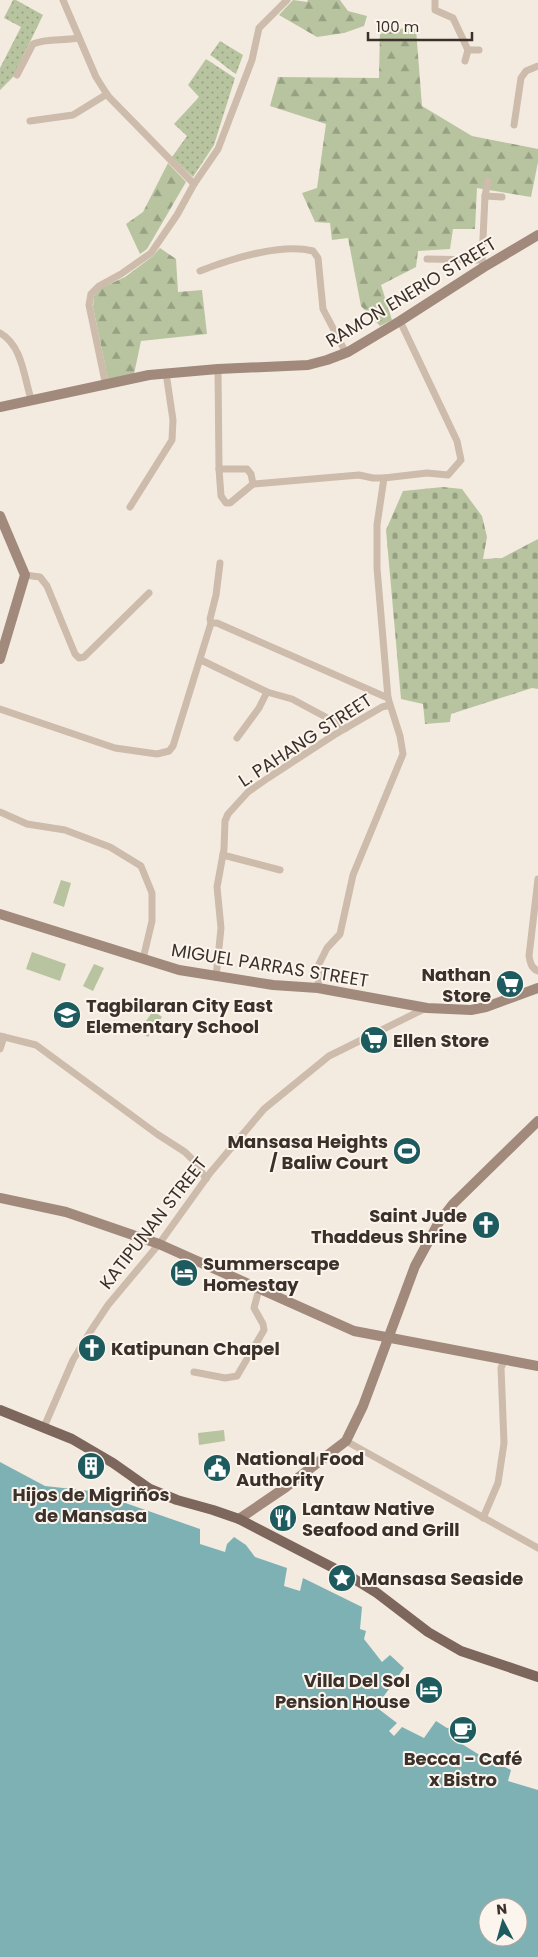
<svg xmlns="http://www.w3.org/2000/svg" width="538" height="1957" viewBox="0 0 538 1957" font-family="Poppins,sans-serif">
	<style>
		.green { fill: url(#green-dots) }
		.forest { fill: url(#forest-firs) }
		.cemetery { fill: url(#cemetery-stones) }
		.pitch { fill: #b8c49f }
		.water { fill: #7eb1b3; fill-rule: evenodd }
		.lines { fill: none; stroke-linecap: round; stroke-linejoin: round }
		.street { stroke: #cdbbab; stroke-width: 7 }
		.secondary { stroke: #a1897c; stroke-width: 10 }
		.primary { stroke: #7d665b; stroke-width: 10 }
		.labels { text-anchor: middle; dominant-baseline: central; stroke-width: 4; stroke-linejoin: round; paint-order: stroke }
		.street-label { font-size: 18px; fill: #3b302a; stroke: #fbf5ed }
		.poi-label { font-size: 18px; font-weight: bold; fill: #3b302a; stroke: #fbf5ed; text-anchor: start }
	</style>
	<defs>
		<pattern id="green-dots" width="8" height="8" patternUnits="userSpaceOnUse" patternTransform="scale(1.25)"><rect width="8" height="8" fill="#b8c49f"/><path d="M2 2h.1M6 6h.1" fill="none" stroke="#97a082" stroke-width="1.8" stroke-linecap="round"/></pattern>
		<pattern id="forest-firs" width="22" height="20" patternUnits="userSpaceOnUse" patternTransform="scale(1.25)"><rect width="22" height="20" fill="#b8c49f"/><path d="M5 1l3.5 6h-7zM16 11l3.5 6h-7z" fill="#97a082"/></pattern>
		<pattern id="cemetery-stones" width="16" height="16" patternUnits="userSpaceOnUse" patternTransform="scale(1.25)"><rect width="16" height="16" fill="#b8c49f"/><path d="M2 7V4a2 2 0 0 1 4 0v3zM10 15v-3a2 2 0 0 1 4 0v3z" fill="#97a082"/></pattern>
	</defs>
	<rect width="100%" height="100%" fill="#f4ebe0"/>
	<g class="green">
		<path d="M13,0h3l27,15 -30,62 -13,13v-22l21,-41 -17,-9z"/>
		<path d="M220,41l23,14 -7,19c-10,-6 -16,-13 -26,-19z"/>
		<path d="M206,59l29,19 -21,67 -21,32 -21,-20 15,-21 -13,-12 25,-27 -11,-12z"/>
	</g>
	<g class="forest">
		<path d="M293,0l14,2 1,-2h32l8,11 19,5 -3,10 -20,7 -27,4 -38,-22z"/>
		<path d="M380,28l36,1 6,77 50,30 66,13v13l-7,35 -54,-9 -2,41h-22l-3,20 -32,2 -2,16 -35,18 11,35 -12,6 -19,-20 -13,-68 -16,2 -2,-17 -15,-1 -13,-29 15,-5 9,-64 -56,-18 8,-29 101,1z"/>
		<path d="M168,163l18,19 -39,67 -7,5 -14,-30 17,-12z"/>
		<path d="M160,248l16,11 2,33 24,-2 5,44 -66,7 -7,33 -26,5 -15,-72 1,-11 7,-8 24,-11 28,-21z"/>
	</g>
	<path class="cemetery" d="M443,487l19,2 20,27 5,21 -4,22 19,-1 36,-19v150l-6,-1 -81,26 -1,8 -25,2 -2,-20 -22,-5 -15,-169 17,-39z"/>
	<g class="pitch">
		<path d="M61,880l10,3 -7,24 -11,-4z"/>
		<path d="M32,952l34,12 -6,17 -34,-12z"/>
		<path d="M94,964l10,4 -11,23 -10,-5z"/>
		<path d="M153,1011l9,6 -14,20 -9,-6z"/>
		<path d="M224,1430l1,11 -26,4 -1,-12z"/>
	</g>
	<path class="water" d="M0,1462l45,24 46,5 109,38v15l25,8 2,-8 7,-7 12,8 9,12 32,11 -3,18 16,5 3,-13 59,29 -2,22 6,2 -2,8 18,23 8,-7 14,13 -28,39 21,16 -8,8 5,5 8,-9 22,11 12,-17 11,7 6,-1 6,8 3,9 16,10 33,16 -3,11 30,9v167h-538zM488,1907h30v30h-30z"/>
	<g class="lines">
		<g class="street">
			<path d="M63,0l33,77 12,19 86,88"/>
			<path d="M435,0v10l18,8 15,32 -3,11"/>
			<path d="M468,50h11"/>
			<path d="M17,75l16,-31c13,-6 31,-3 45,-6"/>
			<path d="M30,121l43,-6 34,-21"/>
			<path d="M514,125l7,-47 5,-7 12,-5"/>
			<path d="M485,196l17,1"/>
			<path d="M427,259l55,1"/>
			<path d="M484,267l-2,-7 3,-64 3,-15"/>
			<path d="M200,271c30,-12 81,-28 113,-20l5,7 5,51 23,44"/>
			<path d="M0,333c22,12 24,44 31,66"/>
			<path d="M218,369l1,100h28l4,5 2,10 106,-9 14,3h11"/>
			<path d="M106,386l-17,-81 2,-11 8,-8 22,-12 30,-21 26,-38 17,-31 24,-35 34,-89 7,-32 28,-28"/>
			<path d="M219,469l2,27 5,7h4l23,-19"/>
			<path d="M130,507l42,-67 1,-20 -7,-47"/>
			<path d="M25,575l15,2 7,9 28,68 4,4 5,-1 65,-64"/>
			<path d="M211,623l-1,-4 6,-24 4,-32"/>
			<path d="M201,660l66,32 -8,16 -22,30"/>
			<path d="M267,692l25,7 54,29"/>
			<path d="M0,709l115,39 42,6 12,-3 4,-5 38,-123h6l171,75"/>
			<path d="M0,812l27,12 38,6 45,17 31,19 11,27v28l-9,38"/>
			<path d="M223,855l57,15"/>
			<path d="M538,879l-9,77c1,6 2,12 9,15"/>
			<path d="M216,977l5,-49 -4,-41 7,-38 1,-28 3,-7 20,-22 20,-14 66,-43 48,-28 8,-2"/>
			<path d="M318,988l1,-24 8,-16 13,-14 13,-59 50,-121 -3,-18 -12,-38 -11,-130v-43l7,-47 43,-5 21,2 13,-15 -4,-19 -57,-120"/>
			<path d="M0,1036l36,9 121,89 28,18 11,11 10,16"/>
			<path d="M0,1049l4,-12"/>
			<path d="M194,1372l31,6 12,-2 27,-46 -1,-6 -9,-16 5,-19"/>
			<path d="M44,1427l29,-67 17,-28 18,-27 51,-61 51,-71 54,-64 65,-53 97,-48"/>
			<path d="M346,1441l192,107"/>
			<path d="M483,1518l15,-35 6,-40 -3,-75 4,-9"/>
		</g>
		<g class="secondary">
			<path d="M0,407l149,-32 69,-6 90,-4 19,-5 21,-8 52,-31 84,-54 54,-32"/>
			<path d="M0,516l25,59 -25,84"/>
			<path d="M0,914l179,56 94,15 45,3 109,20 44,2 15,-3 52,-19"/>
			<path d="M0,1198l66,14 93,32 195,87 184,35"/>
			<path d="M239,1519l47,-32 60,-46 17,-35 52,-140 24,-44 14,-18 85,-83"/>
		</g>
		<path class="primary" d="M0,1410l72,29 41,24 37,26 27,11 36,10 26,9 112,58 26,16 51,39 33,19 77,26"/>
	</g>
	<defs>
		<symbol id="supermarket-disc" viewBox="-11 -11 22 22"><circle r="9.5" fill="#1e5b5f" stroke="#fbf5ed"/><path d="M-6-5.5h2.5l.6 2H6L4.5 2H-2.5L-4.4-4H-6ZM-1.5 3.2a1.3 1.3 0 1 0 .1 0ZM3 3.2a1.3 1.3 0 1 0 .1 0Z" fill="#fff"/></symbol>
		<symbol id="school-disc" viewBox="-11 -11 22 22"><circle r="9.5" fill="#1e5b5f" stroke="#fbf5ed"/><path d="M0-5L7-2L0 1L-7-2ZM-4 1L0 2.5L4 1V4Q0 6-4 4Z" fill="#fff"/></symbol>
		<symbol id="stadium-disc" viewBox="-11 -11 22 22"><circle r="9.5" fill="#1e5b5f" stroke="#fbf5ed"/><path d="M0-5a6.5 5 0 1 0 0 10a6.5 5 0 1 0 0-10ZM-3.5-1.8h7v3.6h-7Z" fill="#fff"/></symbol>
		<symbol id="church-disc" viewBox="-11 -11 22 22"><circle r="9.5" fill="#1e5b5f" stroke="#fbf5ed"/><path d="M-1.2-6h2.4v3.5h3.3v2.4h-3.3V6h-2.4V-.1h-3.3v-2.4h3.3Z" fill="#fff"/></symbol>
		<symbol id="hotel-disc" viewBox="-11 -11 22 22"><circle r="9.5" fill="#1e5b5f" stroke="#fbf5ed"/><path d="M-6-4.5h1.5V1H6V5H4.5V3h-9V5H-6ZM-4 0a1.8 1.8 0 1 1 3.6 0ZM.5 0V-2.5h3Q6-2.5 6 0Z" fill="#fff"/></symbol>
		<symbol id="building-disc" viewBox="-11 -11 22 22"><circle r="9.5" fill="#1e5b5f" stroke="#fbf5ed"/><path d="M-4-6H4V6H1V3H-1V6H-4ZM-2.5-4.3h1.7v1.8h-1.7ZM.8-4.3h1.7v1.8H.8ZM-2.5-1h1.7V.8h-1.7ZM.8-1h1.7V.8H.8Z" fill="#fff"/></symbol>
		<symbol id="civic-disc" viewBox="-11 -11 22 22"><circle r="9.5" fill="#1e5b5f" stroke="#fbf5ed"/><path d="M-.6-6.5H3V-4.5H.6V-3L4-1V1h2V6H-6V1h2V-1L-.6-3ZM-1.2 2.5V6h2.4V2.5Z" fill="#fff"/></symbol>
		<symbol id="restaurant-disc" viewBox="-11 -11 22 22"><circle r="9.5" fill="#1e5b5f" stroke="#fbf5ed"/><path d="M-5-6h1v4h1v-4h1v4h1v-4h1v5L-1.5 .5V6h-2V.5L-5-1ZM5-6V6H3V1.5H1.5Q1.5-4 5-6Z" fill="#fff"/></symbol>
		<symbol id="sight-disc" viewBox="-11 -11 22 22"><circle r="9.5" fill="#1e5b5f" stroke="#fbf5ed"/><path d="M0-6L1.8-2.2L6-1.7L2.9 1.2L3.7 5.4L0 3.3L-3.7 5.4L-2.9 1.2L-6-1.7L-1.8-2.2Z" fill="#fff"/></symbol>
		<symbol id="cafe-disc" viewBox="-11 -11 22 22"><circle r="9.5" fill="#1e5b5f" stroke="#fbf5ed"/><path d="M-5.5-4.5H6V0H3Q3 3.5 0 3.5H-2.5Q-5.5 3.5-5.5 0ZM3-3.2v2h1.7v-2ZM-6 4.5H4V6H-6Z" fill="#fff"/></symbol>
	</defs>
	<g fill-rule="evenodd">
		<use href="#supermarket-disc" x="494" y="968" width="32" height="32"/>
		<use href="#school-disc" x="51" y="999" width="32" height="32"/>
		<use href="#supermarket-disc" x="358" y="1024" width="32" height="32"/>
		<use href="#stadium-disc" x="391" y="1135" width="32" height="32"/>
		<use href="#church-disc" x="470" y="1209" width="32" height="32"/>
		<use href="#hotel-disc" x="168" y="1257" width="32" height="32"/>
		<use href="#church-disc" x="76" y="1332" width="32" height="32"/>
		<use href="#building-disc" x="75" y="1450" width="32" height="32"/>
		<use href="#civic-disc" x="201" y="1452" width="32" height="32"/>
		<use href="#restaurant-disc" x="267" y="1502" width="32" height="32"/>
		<use href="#sight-disc" x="326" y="1562" width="32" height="32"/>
		<use href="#hotel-disc" x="413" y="1674" width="32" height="32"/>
		<use href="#cafe-disc" x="447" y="1714" width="32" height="32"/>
	</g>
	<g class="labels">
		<g class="street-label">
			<text transform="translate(411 292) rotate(-31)">RAMON ENERIO STREET</text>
			<text transform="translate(305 740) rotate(-33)">L. PAHANG STREET</text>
			<text transform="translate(270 965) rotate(9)">MIGUEL PARRAS STREET</text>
			<text transform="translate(153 1223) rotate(-52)">KATIPUNAN STREET</text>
		</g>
		<g class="poi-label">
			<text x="491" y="974" text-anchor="end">Nathan<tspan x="491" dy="21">Store</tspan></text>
			<text x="86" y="1005">Tagbilaran City East<tspan x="86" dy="21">Elementary School</tspan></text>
			<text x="393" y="1040">Ellen Store</text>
			<text x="388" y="1141" text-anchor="end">Mansasa Heights<tspan x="388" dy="21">/ Baliw Court</tspan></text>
			<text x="467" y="1215" text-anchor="end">Saint Jude<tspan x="467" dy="21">Thaddeus Shrine</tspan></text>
			<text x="203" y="1263">Summerscape<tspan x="203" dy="21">Homestay</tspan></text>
			<text x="111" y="1348">Katipunan Chapel</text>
			<text x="236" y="1458">National Food<tspan x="236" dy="21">Authority</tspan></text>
			<text x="91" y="1494" text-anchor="middle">Hijos de Migriños<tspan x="91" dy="21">de Mansasa</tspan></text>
			<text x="302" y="1508">Lantaw Native<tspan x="302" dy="21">Seafood and Grill</tspan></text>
			<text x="361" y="1578">Mansasa Seaside</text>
			<text x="410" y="1680" text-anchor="end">Villa Del Sol<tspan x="410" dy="21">Pension House</tspan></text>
			<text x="463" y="1758" text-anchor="middle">Becca - Café<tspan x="463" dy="21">x Bistro</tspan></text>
		</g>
	</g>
	<g transform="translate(503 1922) rotate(354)"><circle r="24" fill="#fbf5ed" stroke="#aea69f"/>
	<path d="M0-4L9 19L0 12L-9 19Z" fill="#1e5b5f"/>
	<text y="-8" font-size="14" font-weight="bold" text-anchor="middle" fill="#3b302a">N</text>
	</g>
	<path d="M368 32v8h104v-8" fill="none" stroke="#3b302a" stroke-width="2.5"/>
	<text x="376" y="32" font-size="15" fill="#3b302a" stroke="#fbf5ed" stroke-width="4" paint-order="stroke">100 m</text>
</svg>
